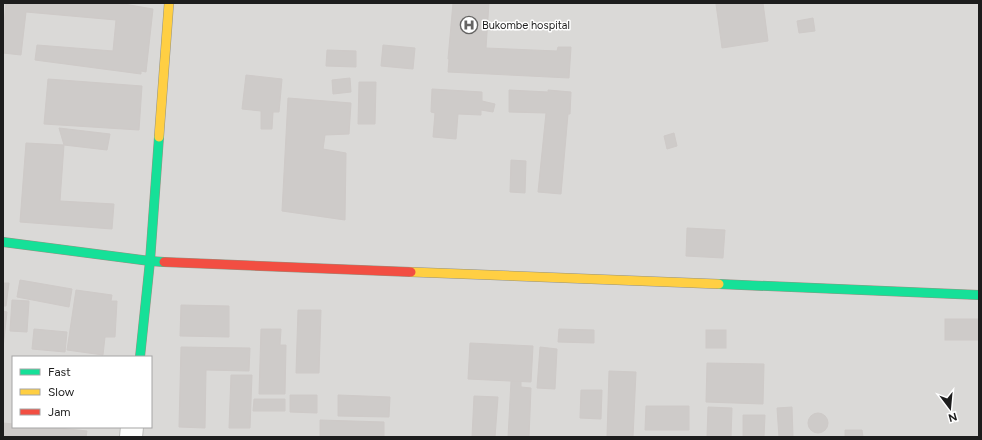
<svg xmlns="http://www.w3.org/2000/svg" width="982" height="440" viewBox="0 0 982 440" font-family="Figtree,sans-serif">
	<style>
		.residential { fill: #dad9d7; fill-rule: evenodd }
		.building { fill: #cecbc9; stroke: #cecac8 }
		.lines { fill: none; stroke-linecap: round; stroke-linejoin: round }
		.street-casing { stroke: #bebebc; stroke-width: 24 }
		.fast-casing { stroke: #949280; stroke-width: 10 }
		.slow-casing { stroke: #949280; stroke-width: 10 }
		.jam-casing { stroke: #949280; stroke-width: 10 }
		.street { stroke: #fcfcfb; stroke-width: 22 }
		.fast { stroke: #16e098; stroke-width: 9 }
		.slow { stroke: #ffcf43; stroke-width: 9 }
		.jam { stroke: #f24e42; stroke-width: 9 }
		.labels { text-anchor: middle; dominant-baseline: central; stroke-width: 3; stroke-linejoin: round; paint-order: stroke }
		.poi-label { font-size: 11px; fill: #1d1d1d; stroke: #fff; text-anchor: start }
	</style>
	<rect width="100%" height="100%" fill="#ebe9e6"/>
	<path class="residential" d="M3,3h976v434h-976zM13,357h138v70h-138z"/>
	<g class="building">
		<path d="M6,3h112l35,6 -7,63 -5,-1v3l-106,-14 2,-15 76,6 3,-31 -90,-8 -5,43 -18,-2v-18z"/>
		<path d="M453,3h36l-3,45 71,3 1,-4h13l-2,31 -121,-6 1,-13h-1z"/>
		<path d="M722,3h41l5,38 -46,7 -6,-44z"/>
		<path d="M813,18l2,13 -16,2 -2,-12z"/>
		<path d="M383,45l32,3 -2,21 -32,-3z"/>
		<path d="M327,50l29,1v16l-30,-1z"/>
		<path d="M246,75l36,4 -3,33h-6l-1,17h-11v-18l-19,-2z"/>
		<path d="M350,78l1,14 -18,2 -1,-14z"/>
		<path d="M48,79l94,7 -3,44 -95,-6z"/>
		<path d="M359,82h17l-1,42h-17z"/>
		<path d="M432,89l50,3v9l13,3 -2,8 -12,-2v5l-23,-1 -2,25 -23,-2 2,-24 -4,-1z"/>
		<path d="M509,90l39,2v-2l23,2 -1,22h-2l-7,80 -23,-2 8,-79 -37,-1z"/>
		<path d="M288,98l63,5 -2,31 -24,1 -2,14 23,4 -1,67 -63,-9z"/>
		<path d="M59,128l51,6 -3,16 -43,-5z"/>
		<path d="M674,133l3,13 -10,3 -3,-13z"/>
		<path d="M26,143l38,2 -4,56 54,3 -2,25 -92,-7z"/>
		<path d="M511,160l15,1 -1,32 -15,-1z"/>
		<path d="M687,228l38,2 -2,28 -37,-2z"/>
		<path d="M20,280l52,9 -3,18 -52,-10z"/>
		<path d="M3,283h6l-3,23h-3z"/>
		<path d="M76,290l36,5 -1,6h6l-2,36h-10l-2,18 -36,-5z"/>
		<path d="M12,300l17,1 -2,31 -17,-1z"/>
		<path d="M181,305l48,1v31l-49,-1z"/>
		<path d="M298,310h23l-2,63h-23z"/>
		<path d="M3,311l4,1 -4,36z"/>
		<rect x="945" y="319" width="34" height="21"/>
		<path d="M34,329l33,3 -2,20 -33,-3z"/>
		<path d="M261,329h20l-1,16h6l-1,49h-26z"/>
		<path d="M559,329l35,1v13l-36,-1z"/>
		<rect x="706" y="330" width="20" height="18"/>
		<path d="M470,343l63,3 -2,36 -63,-3z"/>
		<path d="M181,347l69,1 -1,23 -43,-1 -1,58 -26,-1z"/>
		<path d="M540,347l17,2 -2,40 -18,-1z"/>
		<path d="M707,363l57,1 -1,40 -57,-2z"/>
		<path d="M609,371l27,1 -3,65h-26z"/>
		<path d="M231,375h21l-2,53h-21z"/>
		<path d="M511,381h10v6l10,1 -2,49h-21z"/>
		<path d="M581,390h21l-1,29 -21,-1z"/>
		<path d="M290,395h27v18l-27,-1z"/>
		<path d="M338,395l52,2 -1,20 -51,-1z"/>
		<path d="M474,396l24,1 -3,40h-23z"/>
		<path d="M254,399h31v12h-32z"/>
		<path d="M646,406h43v24h-44z"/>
		<path d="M708,407l24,1 -1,29h-24z"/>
		<path d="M792,407l1,30h-14l-2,-29z"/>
		<circle cx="818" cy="423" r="10"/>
		<path d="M743,415h22l-1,22h-21z"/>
		<path d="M320,420l64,2v15h-64z"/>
		<path d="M3,423l10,1v3h36l38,4 -1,6h-83z"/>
		<path d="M845,430h17l1,7h-18z"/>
	</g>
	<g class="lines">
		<defs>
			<path id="street" d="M131,437l1,-10"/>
			<g id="fast">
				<path d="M3,242l147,19 14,1"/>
				<path d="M719,284l260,11"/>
				<path d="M140,357l10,-96 9,-124"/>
			</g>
			<g id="slow">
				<path d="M159,137l10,-134"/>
				<path d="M411,272l308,12"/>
			</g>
			<path id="jam" d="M164,262l247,10"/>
		</defs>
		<use href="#street" class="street-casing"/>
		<use href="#fast" class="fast-casing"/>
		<use href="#slow" class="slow-casing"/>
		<use href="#jam" class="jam-casing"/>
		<use href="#street" class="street"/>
		<use href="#fast" class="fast"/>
		<use href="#slow" class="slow"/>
		<use href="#jam" class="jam"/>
	</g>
	<defs>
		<symbol id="hospital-ring" viewBox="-11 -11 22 22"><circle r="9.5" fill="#fff" stroke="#656463" stroke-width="1.5"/><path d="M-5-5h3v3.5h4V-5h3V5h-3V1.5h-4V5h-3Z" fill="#656463"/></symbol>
	</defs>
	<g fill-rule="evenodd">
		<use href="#hospital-ring" x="459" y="15" width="20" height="20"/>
	</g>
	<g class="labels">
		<g class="poi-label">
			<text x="482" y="25">Bukombe hospital</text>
		</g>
	</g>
	<rect width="982" height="440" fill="none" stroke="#1d1d1d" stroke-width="8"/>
	<rect x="12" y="356" width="140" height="72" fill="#ffffff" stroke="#a5a5a5"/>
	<rect x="20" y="369" width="20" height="6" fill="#16e098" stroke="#a5a5a5"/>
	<text x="48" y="376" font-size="12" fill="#1d1d1d">Fast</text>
	<rect x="20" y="389" width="20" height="6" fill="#ffcf43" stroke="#a5a5a5"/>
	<text x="48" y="396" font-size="12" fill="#1d1d1d">Slow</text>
	<rect x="20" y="409" width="20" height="6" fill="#f24e42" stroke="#a5a5a5"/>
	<text x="48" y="416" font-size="12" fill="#1d1d1d">Jam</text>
	<g transform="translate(950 408) rotate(164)" stroke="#ffffff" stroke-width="3" paint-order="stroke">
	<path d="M0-3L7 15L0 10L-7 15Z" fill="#1d1d1d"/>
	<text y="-6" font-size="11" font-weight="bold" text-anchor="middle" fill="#1d1d1d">N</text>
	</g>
</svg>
